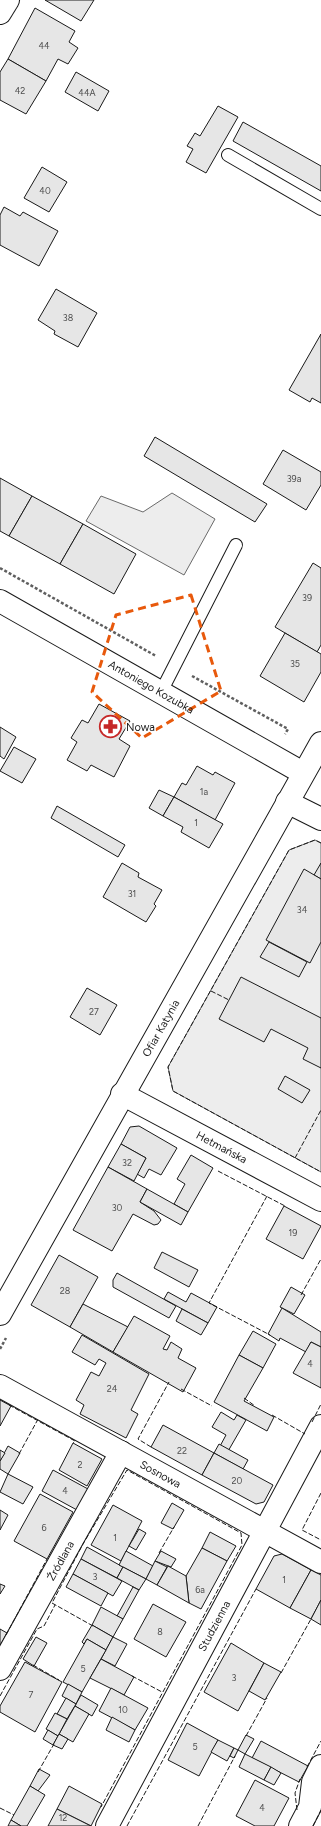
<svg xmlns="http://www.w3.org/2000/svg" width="321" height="1826" viewBox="0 0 321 1826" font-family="Figtree,sans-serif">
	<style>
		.built { fill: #ededed; stroke: #6a6a6a }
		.building { fill: #e6e6e6; stroke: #1a1a1a }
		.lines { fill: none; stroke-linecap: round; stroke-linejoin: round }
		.service-casing { stroke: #1a1a1a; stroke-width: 14 }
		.minor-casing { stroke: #1a1a1a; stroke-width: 24 }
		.path { stroke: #5f5f5f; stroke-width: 2.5; stroke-dasharray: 3 2; stroke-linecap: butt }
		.service { stroke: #fff; stroke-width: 12 }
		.minor { stroke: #fff; stroke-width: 22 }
		.fence { stroke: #1a1a1a; stroke-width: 1; stroke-dasharray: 5 2; stroke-linecap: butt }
		.marked { fill: none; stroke: #e8590c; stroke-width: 3; stroke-dasharray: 8 5; stroke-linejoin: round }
		.labels { text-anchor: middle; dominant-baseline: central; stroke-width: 3; stroke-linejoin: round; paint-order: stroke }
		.number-label { font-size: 9px; fill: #4d4d4d }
		.street-label { font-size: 11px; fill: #1a1a1a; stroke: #fff }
		.poi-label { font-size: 11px; fill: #1a1a1a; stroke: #fff; text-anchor: start }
	</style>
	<rect width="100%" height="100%" fill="#fff"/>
	<g class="built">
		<path d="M172,493l43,26 -31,56 -98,-54 15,-25 42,16z"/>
		<path d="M315,840l6,3v329l-148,-81 -5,-24 121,-217z"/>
	</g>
	<g class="building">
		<path d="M45,0h49l-13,21z"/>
		<path d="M35,8l40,23 -6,11 9,6 -10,16 -10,-5 -12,22 -38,-22z"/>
		<path d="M8,59l38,22 -20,33 -26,-14v-28z"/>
		<path d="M76,72l33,19 -11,20 -33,-19z"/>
		<path d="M218,106l20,11 -32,56 -20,-11 7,-13 -6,-3 8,-13 5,3z"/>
		<path d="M243,122l78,44v25l-88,-50z"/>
		<path d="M42,167l25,15 -18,30 -25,-14z"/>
		<path d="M4,207l16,9 3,-4 35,19 -19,35 -39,-21v-30z"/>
		<path d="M56,289l41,24 -19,34 -24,-13 1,-3 -17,-11z"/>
		<path d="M321,334v69l-9,-5 -2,4 -21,-12z"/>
		<path d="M155,437l112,67 -12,18 -111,-66z"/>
		<path d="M283,450l38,22v13l-15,25 -43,-26z"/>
		<path d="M0,478l32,18 -23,40 -9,-5z"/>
		<path d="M32,496l51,28 -23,40 -51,-28z"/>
		<path d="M83,524l53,30 -22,40 -54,-30z"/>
		<path d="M313,563l8,5v77l-4,7 -42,-25z"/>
		<path d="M285,633l36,21v18l-17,30 -44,-26z"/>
		<path d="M99,704l31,17 -11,18 11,7 -16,31 -23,-12 -4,6 -20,-11 10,-18 -6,-4 11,-18 6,3z"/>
		<path d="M0,727l16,10 -12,22 -4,-3z"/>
		<path d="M14,747l22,12 -14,24 -22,-12z"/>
		<path d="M197,766l16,9 2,-3 20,11 -20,37 -41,-23 8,-14 4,2z"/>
		<path d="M159,790l15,7 -11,19 -14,-8z"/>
		<path d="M174,797l49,27 -14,24 -28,-16 2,-5 -20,-11z"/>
		<path d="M57,806l68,39 -7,12 -67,-39z"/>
		<path d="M122,863l17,10 -1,4 24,13 -8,14 2,2 -10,16 -43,-25z"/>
		<path d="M321,863v16l-7,-4z"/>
		<path d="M304,869l17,10v63l-11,21 -44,-23z"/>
		<path d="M269,942l38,20 -8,15 -39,-20z"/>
		<path d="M241,977l80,41v50l-18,-9 5,-11 -37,-19 -7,13 -45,-23z"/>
		<path d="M87,988l30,17 -17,30 -30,-18z"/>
		<path d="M285,1076l25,14 -8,13 -24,-14z"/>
		<path d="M139,1126l38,22 -16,27 -12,-6 -5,9 -7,-4 9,-16 -25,-14 9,-17z"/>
		<path d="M121,1144l25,14 -12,23 -26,-14z"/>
		<path d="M191,1155l22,13 -25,44 -14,-8 11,-20 -8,-5z"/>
		<path d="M108,1167l39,22 -7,13 14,9 7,9 -3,4 -4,1 -21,-11 -21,37 -39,-21z"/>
		<path d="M147,1189l41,23 -7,13 -41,-23z"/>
		<path d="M284,1206l37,20 -18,33 -37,-20z"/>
		<path d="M162,1252l36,18 -9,17 -35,-19z"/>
		<path d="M59,1255l39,22 -28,50 -39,-22z"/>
		<path d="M117,1273l59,33 -7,12 -56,-31v-7z"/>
		<path d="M291,1287l14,8 -11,19 -14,-7z"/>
		<path d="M168,1292l18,10 5,-9 26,14 -9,16 -44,-24z"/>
		<path d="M83,1304l45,23 -15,25 -43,-25z"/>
		<path d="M282,1308l39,24v15l-10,-5 -5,10 -26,-14 -1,3 -11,-7z"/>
		<path d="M182,1309l26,14 -7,12 -25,-14z"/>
		<path d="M134,1316l36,20 -7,13 4,1 4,-8 11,7 -4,9 18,10 -13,24 -70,-40z"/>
		<path d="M253,1331l23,13 -13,24 -24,-13z"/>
		<path d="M82,1335l67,39 -18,36 7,4 -12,24 -46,-24 4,-9 -8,-5 15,-28 8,4 7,-13 -7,-4 -4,6 -23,-13z"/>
		<path d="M311,1342l10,5v41l-28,-15z"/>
		<path d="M239,1355l24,13 -19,33 30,16 -7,14 -53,-29z"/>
		<path d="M0,1400l11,6 -11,20z"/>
		<path d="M221,1412l13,8 3,-5 9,5 -19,33 -8,-5 7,-13 -14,-8z"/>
		<path d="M163,1425l51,28 -12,22 -51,-28z"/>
		<path d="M73,1443l29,16 -15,27 -28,-16z"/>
		<path d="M219,1444l29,16 -5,9 -29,-16z"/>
		<path d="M8,1446l12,7 -12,21 -8,-5v-8z"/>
		<path d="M0,1450l5,3 -5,8z"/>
		<path d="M214,1453l59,32 -9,17 -8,2 -54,-29z"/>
		<path d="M53,1470l35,19 -11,21 -35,-19z"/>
		<path d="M8,1474l25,13 -10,17 -23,-12z"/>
		<path d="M40,1494l33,18 -26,47 -33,-18z"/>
		<path d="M172,1503l12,7 -11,19 -12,-6z"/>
		<path d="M113,1505l29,16 -21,40 -30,-16z"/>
		<path d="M0,1510l8,5 -8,15z"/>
		<path d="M139,1529l7,4 -10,17 -7,-4z"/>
		<path d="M210,1532l26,14 -9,15 -25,-13z"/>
		<path d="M87,1547l36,20 -6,11 -36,-19z"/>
		<path d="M202,1548l25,13 -26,48 -12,-6 -3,-27z"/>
		<path d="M126,1551l27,15 -7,13 -27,-14z"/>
		<path d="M161,1551l15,8 -5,8 -16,-6z"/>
		<path d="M282,1554l29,16 -21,38 -34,-19 18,-33z"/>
		<path d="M81,1559l41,22 -9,15 -40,-22z"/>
		<path d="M155,1561l12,6 -10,18 -11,-6z"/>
		<path d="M168,1566l18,10 3,27 -32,-18z"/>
		<path d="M123,1567l23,12 -7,11 -22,-12z"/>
		<path d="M311,1570l10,5v25l-10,19 -21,-11z"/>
		<path d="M73,1574l35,19 -7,13 -35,-19z"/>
		<path d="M0,1584l5,2 -5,8z"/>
		<path d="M133,1587l6,3 -16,29 -6,-3z"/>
		<path d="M321,1600v25l-10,-6z"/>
		<path d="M153,1604l33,18 -20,35 -32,-18z"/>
		<path d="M101,1607l22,12 -10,18 -21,-12z"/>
		<path d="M92,1625l21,12 -7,13 -19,-11 -3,5 -2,-2z"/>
		<path d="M0,1629l7,4 -7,13z"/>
		<path d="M36,1637l11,6 -13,23 -11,-7z"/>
		<path d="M113,1637l14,7 -12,22 -14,-7z"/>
		<path d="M87,1639l19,11 -24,42 -19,-10z"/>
		<path d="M231,1643l33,20 -26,48 -34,-19z"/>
		<path d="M101,1659l33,18 -10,18 -34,-17z"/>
		<path d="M25,1662l37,20 -27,50 -35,-20v-6z"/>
		<path d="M264,1663l17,9 -16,28 -16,-9z"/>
		<path d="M68,1684l14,8 -6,12 -14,-8z"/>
		<path d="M111,1688l37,20 -13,22 -36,-19z"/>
		<path d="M81,1695l17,10 -6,11 -17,-10z"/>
		<path d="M66,1698l10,6 -9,15 -10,-5z"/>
		<path d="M75,1706l14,8 -16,28 -14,-8z"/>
		<path d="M55,1713l12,6 -9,17 -12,-7z"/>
		<path d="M112,1717l23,13 -6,12 -23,-12z"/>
		<path d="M187,1723l31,17 -19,36 -31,-16z"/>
		<path d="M48,1730l10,6 -5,9 -10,-6z"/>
		<path d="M59,1734l9,5 -6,10 -9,-4z"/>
		<path d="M246,1735l8,4 -9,15 -7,-4z"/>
		<path d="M218,1740l16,8 -7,13 -16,-9z"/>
		<path d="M261,1741l47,25 -9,16 -47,-24z"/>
		<path d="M234,1748l4,2 -4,8 -4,-2z"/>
		<path d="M245,1754l26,13 -7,13 -25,-13z"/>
		<path d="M271,1767l10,6 -7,12 -10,-5z"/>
		<path d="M39,1769l11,6 -12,16 -8,-5z"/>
		<path d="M255,1780l34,18 -15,28h-19l-19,-10z"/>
		<path d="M30,1786l15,9 -18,31h-6l-10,-6z"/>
		<path d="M69,1786l33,18 -11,22 -34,-17z"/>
		<path d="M57,1809l34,17h-43z"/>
		<path d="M11,1820l10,6h-13z"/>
	</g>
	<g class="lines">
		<defs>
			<g id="service">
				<path d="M228,155l93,54"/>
				<path d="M161,692l75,-147"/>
			</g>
			<g id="minor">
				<path d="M0,13l8,-13"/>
				<path id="s1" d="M0,601l303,172"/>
				<path d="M287,802l34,17"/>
				<path id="s2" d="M122,1094l199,106"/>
				<path id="s3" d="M0,1314l321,-571"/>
				<path id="s4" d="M0,1386l321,176"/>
				<path id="s5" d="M0,1669l121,-217"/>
				<path id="s6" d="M107,1826l214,-400"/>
				<path d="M300,1826l10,-19 3,-25 8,-16"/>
			</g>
		</defs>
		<use href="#service" class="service-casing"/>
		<use href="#minor" class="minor-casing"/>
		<g class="path">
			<path d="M0,568l156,88"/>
			<path d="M192,676l96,53 -3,5"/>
			<path d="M0,1349l6,-11"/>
		</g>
		<use href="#service" class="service"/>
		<use href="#minor" class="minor"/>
		<g class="fence">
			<path d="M321,843l-6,-3 -26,10 -121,217 5,24 148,81"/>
			<path d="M211,991l18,9"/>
			<path d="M295,1158l26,-48"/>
			<path d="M218,1171l67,35"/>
			<path d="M267,1196l-58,107 61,32"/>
			<path d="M301,1295l20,-36"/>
			<path d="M181,1389l31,17"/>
			<path d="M244,1398l11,8"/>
			<path d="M9,1405l66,36 -2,2"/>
			<path d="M272,1415l33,19"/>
			<path d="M312,1422l9,-18"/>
			<path d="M151,1447l-13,-8 31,-57"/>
			<path d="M19,1454l18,-33"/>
			<path d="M321,1493l-19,37 19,10"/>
			<path d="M159,1553l15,-26"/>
			<path d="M93,1626l-41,-23 31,-59 44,-74 114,63 1,12 -141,262"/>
			<path d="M6,1635l41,-76"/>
			<path d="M33,1665l26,15"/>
			<path d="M281,1673l30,-54"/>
			<path d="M132,1676l30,16"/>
			<path d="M0,1696l37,-67 7,-3 11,-21"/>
			<path d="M246,1736l21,-38"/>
			<path d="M307,1767l14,-26"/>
			<path d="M38,1772l16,-28"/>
			<path d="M0,1808l14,7"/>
			<path d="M297,1810l-2,-17 5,-14"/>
			<path d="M127,1826l129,-237"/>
			<path d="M198,1826l37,-70"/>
			<path d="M313,1826l8,-16"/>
		</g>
	</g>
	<path class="marked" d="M191,595l30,96 -79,47 -50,-46 24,-77z"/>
	<defs>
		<symbol id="pharmacy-ring" viewBox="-11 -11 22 22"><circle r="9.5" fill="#fff" stroke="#c62828" stroke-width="1.5"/><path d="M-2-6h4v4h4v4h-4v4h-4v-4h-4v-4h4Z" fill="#c62828"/></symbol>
	</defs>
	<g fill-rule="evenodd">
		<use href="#pharmacy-ring" x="98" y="714" width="25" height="25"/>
	</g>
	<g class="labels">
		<g class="number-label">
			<text x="44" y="45">44</text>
			<text x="20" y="90">42</text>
			<text x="87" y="92">44A</text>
			<text x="45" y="190">40</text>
			<text x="68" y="317">38</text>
			<text x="294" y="478">39a</text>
			<text x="307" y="597">39</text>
			<text x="295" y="663">35</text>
			<text x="204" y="791">1a</text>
			<text x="196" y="822">1</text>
			<text x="132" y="893">31</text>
			<text x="302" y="909">34</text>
			<text x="94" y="1011">27</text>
			<text x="127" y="1162">32</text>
			<text x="117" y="1207">30</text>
			<text x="293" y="1232">19</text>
			<text x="65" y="1290">28</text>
			<text x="310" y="1363">4</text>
			<text x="112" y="1388">24</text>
			<text x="182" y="1450">22</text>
			<text x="80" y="1464">2</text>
			<text x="237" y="1480">20</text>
			<text x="65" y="1490">4</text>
			<text x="44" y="1527">6</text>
			<text x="115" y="1537">1</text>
			<text x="95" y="1576">3</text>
			<text x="284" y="1579">1</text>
			<text x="200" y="1589">6a</text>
			<text x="160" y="1631">8</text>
			<text x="83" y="1668">5</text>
			<text x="234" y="1677">3</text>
			<text x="31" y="1694">7</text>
			<text x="123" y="1709">10</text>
			<text x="195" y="1746">5</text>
			<text x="262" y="1807">4</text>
			<text x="63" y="1817">12</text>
		</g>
		<g class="street-label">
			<text stroke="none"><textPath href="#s1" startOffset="174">Antoniego Kozubka</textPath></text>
			<text stroke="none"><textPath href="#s3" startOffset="328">Ofiar Katynia</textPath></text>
			<text stroke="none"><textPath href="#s2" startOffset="113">Hetmańska</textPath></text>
			<text stroke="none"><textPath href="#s4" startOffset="183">Sosnowa</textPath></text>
			<text stroke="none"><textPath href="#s5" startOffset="124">Źródlana</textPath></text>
			<text stroke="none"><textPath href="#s6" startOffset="227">Studzienna</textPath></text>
		</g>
		<g class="poi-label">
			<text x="126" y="727">Nowa</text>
		</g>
	</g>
</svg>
